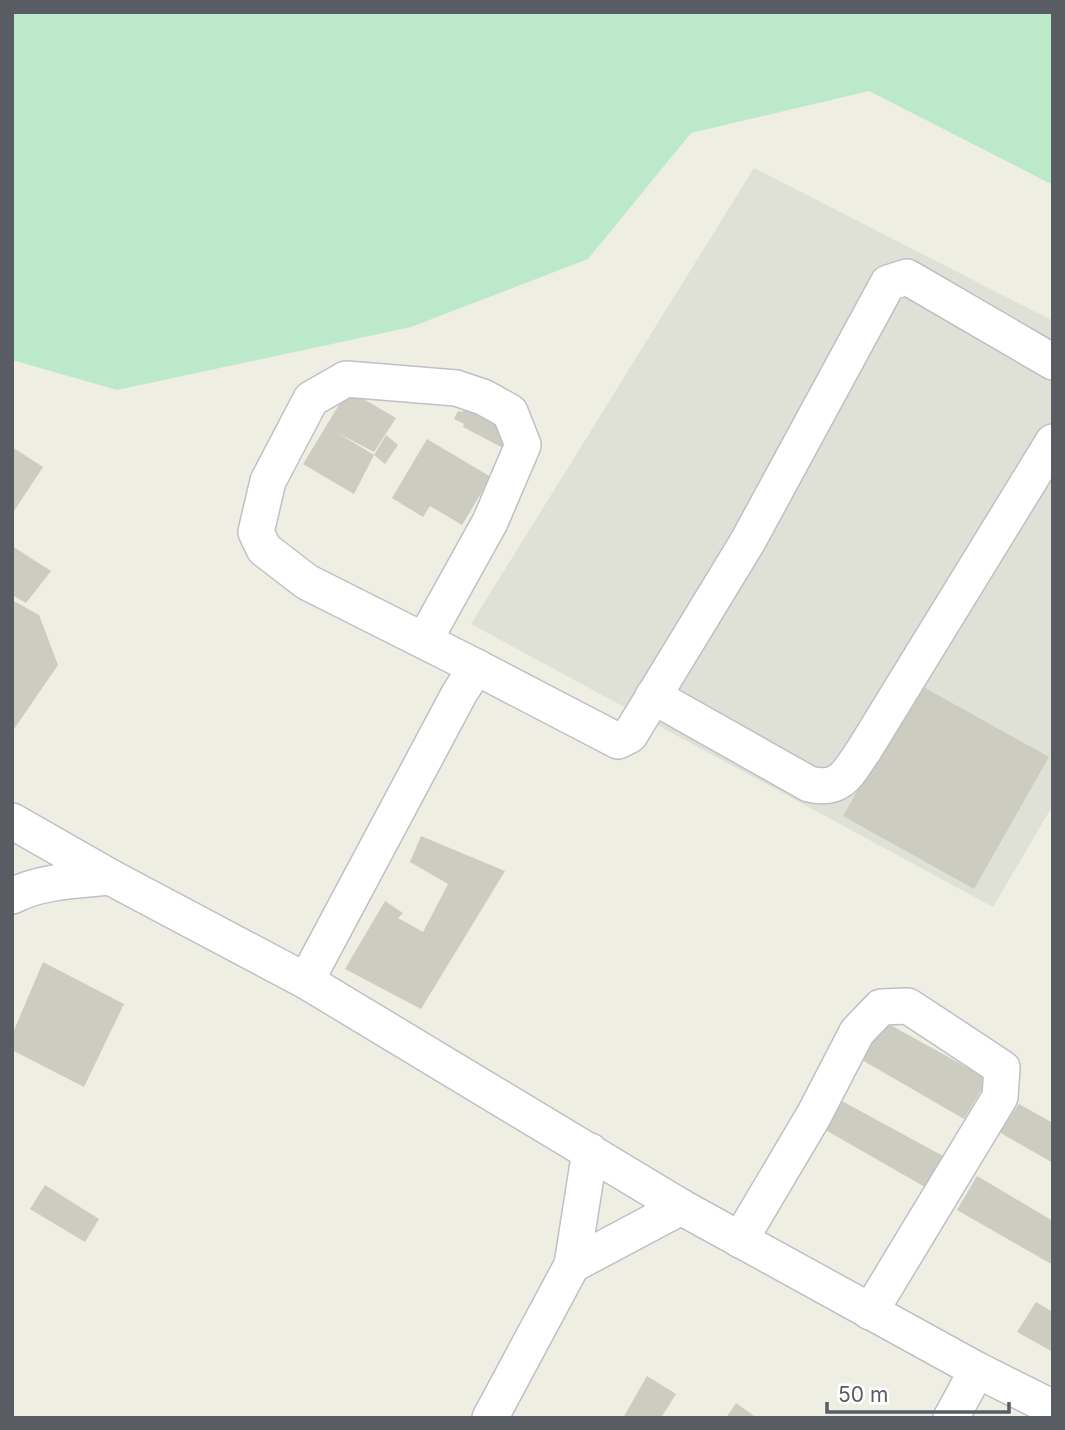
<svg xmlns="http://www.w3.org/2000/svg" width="1065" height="1430" viewBox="0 0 1065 1430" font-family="Inter,sans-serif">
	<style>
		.industrial { fill: #dfe0d6 }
		.green { fill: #bbe9c9 }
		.building { fill: #ccccc1 }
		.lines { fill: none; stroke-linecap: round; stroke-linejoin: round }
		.minor-casing { stroke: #bfbfc7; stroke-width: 38 }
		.minor { stroke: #fff; stroke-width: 35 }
	</style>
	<rect width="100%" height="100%" fill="#eeefe2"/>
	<path class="industrial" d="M754,168l299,153v484l-60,102 -522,-283z"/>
	<path class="green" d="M12,12h1041v173l-184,-94 -178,42 -103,126 -177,68 -294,63 -105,-30z"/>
	<g class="building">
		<path d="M348,390l48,28 -22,34 -38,-20 38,23 -20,39 -51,-30z"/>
		<path d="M468,405l45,22 -10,21 -40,-21 1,-3 -10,-5 4,-8 4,1z"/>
		<path d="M386,435l12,10 -13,19 -11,-9z"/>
		<path d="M427,439l64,38 -29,48 -32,-19 -7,11 -31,-19z"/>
		<path d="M12,447l31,20 -31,47z"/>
		<path d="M12,546l39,25 -25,32 -14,-8z"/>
		<path d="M12,600l27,15 19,50 -46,67z"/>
		<path d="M918,684l131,73 -75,132 -131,-73z"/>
		<path d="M421,836l84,35 -84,138 -76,-40 40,-68 18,12 -5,5 25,14 25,-48 -38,-22z"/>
		<path d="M43,962l81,42 -40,83 -72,-37v-15z"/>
		<path d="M885,1022l103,57 -24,40 -102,-59z"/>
		<path d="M840,1100l103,56 -18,31 -103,-59z"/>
		<path d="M1019,1104l34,19v40l-54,-31z"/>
		<path d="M977,1176l76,45v44l-96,-55z"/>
		<path d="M45,1185l54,34 -14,23 -55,-33z"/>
		<path d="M1036,1302l17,10v40l-36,-20z"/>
		<path d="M647,1376l29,18 -15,24h-38z"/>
		<path d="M736,1403l21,15h-31z"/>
	</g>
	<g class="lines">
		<defs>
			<g id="minor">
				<path d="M424,641l66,-119 33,-77 -13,-33 -27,-15 -27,-9 -110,-9 -35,20 -43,82 -12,51 8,17 43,33 169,85"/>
				<path d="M653,696l156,88c32,8 39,-11 55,-34l189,-308"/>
				<path d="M12,821l98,56 196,104 375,226 296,163 76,38"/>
				<path d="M12,896c29,-15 66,-16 98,-19"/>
				<path d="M306,981l153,-287 17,-27 142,74 12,-6 118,-194 140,-258 19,-6 146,85"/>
				<path d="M740,1240l74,-125 43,-83 24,-25 27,-1 94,62 -2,29 -130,215"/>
				<path d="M572,1265l109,-58"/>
				<path d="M490,1418l82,-153 18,-114"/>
				<path d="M951,1418l26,-48"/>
			</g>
		</defs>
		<use href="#minor" class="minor-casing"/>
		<use href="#minor" class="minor"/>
	</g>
	<rect width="1065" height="1430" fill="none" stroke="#5a5c64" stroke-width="28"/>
	<path d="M827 1402v10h182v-10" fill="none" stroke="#5a5c64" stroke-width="3.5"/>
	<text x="838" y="1402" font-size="21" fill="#5a5c64" stroke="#ffffff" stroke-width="5" paint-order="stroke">50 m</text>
</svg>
